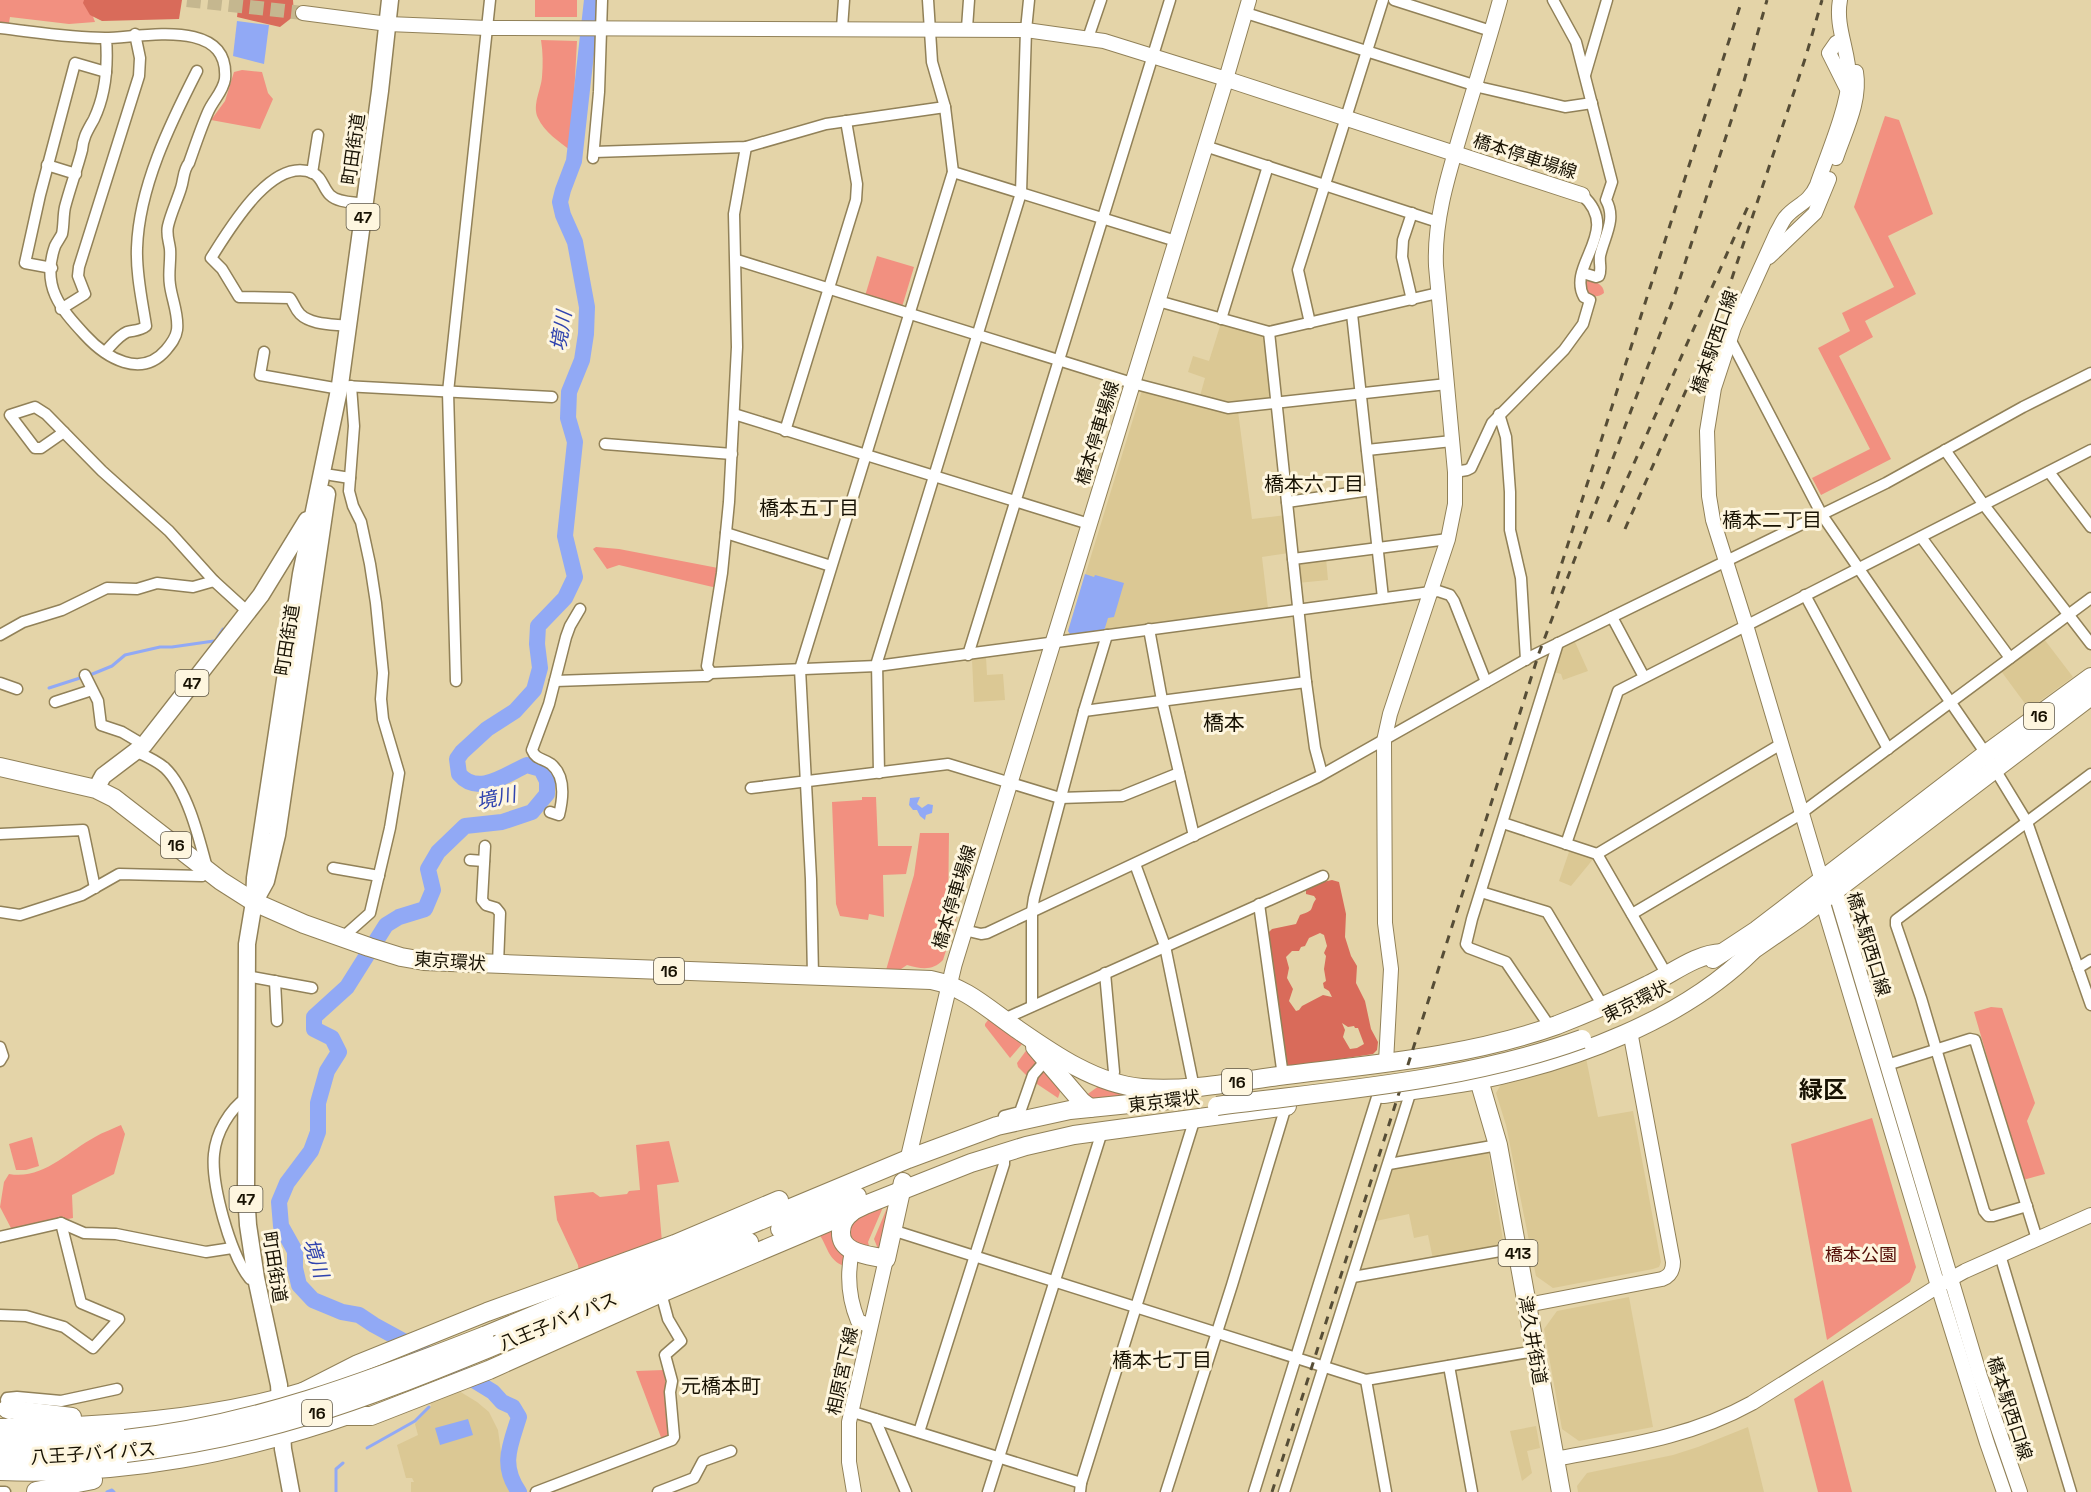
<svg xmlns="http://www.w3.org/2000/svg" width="2091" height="1492" viewBox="0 0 2091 1492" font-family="'Space Grotesk','Noto Sans JP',sans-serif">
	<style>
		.built { fill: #dbc894 }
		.green { fill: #f29080 }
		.forest { fill: #d96b5a; fill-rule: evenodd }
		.water { fill: #91a9f5 }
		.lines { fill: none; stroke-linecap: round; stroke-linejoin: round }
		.stream { stroke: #91a9f5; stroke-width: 3 }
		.river { stroke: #91a9f5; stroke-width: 16 }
		.tertiary-tunnel { stroke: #c5b78f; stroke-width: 14; stroke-dasharray: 14 7; stroke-linecap: butt }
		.minor-casing { stroke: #918158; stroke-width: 13 }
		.tertiary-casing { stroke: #918158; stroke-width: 16 }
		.secondary-casing { stroke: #918158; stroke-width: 17 }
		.primary-casing { stroke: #918158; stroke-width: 19 }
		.trunk-casing { stroke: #918158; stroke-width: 20 }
		.minor { stroke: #fff; stroke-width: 10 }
		.tertiary { stroke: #fff; stroke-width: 14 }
		.secondary { stroke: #fff; stroke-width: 15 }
		.primary { stroke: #fff; stroke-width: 16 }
		.trunk { stroke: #fff; stroke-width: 18 }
		.rail { stroke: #564d36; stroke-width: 3; stroke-dasharray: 8 8; stroke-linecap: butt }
		.trunk-bridge-casing { stroke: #918158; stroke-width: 20; stroke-linecap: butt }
		.trunk-bridge { stroke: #fff; stroke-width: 18 }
		.labels { text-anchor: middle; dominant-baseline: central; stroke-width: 6; stroke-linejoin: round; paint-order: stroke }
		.shield { fill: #fef6df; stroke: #5d5645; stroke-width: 1.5 }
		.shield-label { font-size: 16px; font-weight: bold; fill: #181203 }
		.street-label { font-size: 18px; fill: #181203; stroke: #fef6df }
		.park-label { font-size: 18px; fill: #530c06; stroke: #fef6df }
		.water-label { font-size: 20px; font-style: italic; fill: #3144af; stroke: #fef6df }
		.neighbourhood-label { font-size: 20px; fill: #181203; stroke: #fef6df }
		.quarter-label { font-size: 21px; fill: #181203; stroke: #fef6df }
		.district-label { font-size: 24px; font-weight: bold; fill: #181203; stroke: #fef6df }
	</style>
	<rect width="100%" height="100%" fill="#e4d4a8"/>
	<g class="built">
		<path d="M1221,323l43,13 6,61 -2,3 -41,4 -27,-8 5,-18 -17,-6 5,-16 16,5z"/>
		<path d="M1142,390l96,21 14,108 34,-4 3,38 -27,4 6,51 -198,26 -2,-3z"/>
		<path d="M1326,558l2,22 -30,3v-22z"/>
		<path d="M2044,639l29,38 -44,32 -28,-38z"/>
		<path d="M1575,642l13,29 -25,9 -2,-6 -7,-2 7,-23z"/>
		<path d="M986,657l1,18 16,-1 2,26 -31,2 -2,-43z"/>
		<path d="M1570,849l24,9 -23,28 -12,-5z"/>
		<path d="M1586,1058l12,59 35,-6 28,151 -2,5 -6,2 -100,19 -17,-12 -30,-151 -10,-32 7,-12z"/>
		<path d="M1488,1150l16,96 -71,13 -5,-24 -14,3 -5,-24 -33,7 18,-54z"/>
		<path d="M1629,1297l24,130 -74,14 -17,-12 -18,-100 13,-18z"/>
		<path d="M459,1391l18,11 12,10 9,18 5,36 7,26h-99v-10h3l-2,-4h-6l-9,-33 21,-10 -3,-11 16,-18 -1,-4z"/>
		<path d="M1536,1426l4,22 -13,3 5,22 -10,8 -12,-50z"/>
		<path d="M1748,1427l16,65h-186l-1,-6 10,-13 86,-18 25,-8z"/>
	</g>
	<g class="green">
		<path d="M0,0h87l8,22 -26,2 -59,-7 -1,6 -9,1z"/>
		<rect x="535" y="0" width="42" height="17"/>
		<path d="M541,40l36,1 -6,110c-11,-9 -27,-19 -33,-33 -6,-13 3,-28 4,-41 1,-12 1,-25 -1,-37z"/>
		<path d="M242,70l20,2 6,21 5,6 -13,30 -49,-9 14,-19 9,-29z"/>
		<path d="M1885,116l14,4 34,94 -45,22 28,58 -51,27 8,16 -34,19 52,103 -70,36 -9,-17 58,-29 -52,-101 32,-17 -8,-18 52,-26 -40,-80z"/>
		<path d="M877,256l37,11 -12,40 -37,-11z"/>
		<path d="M1588,279c7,3 16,5 16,14 -8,6 -13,3 -20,-3l1,-10z"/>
		<path d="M596,547l23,2 99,19 -1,20 -98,-23 -12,4 -14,-20z"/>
		<path d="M862,797h14l2,49h34l-6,28 -23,1 1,42 -15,-3 -1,6 -28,-4 -4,-12 -4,-102 30,-2z"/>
		<path d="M920,833h29l-1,82 9,1 -14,44c-10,11 -22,9 -36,5l-6,4 -15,1 28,-95z"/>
		<path d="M1991,1007l11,1 33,95 -8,18 18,53 -22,6 -49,-168z"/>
		<path d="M991,1016l32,27 -13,15 -25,-32v-2z"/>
		<path d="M1028,1048l9,13 -9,16 -10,-10 -1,-4z"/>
		<path d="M1042,1068l20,18 -4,12 -24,-16z"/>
		<path d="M1103,1083l51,11 -62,6 -7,-4z"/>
		<path d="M1872,1118l44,149 -6,15 -83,58 -36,-196z"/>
		<path d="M121,1125l4,9 -11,40 -42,21 1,23 -61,12 -12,-23 4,-25 5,-8c34,6 58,-22 86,-37 8,-5 18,-8 26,-12z"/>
		<path d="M32,1137l7,29 -13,4h-10l-7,-26z"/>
		<path d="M669,1141l10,41 -22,3 5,57 -83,31 -1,-8 -21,-45 -3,-24 39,-4 7,5 27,-3 2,-3 11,-1 -4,-45z"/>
		<path d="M884,1205l-16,37 2,8 -17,-7 -5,-17 4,-6z"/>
		<path d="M890,1207l-10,41 -2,1 -4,-10 13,-31z"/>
		<path d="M837,1224l9,28 -2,14c-16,-6 -16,-19 -25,-32z"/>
		<path d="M664,1370l6,64 -2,4 -6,2 -26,-69z"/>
		<path d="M1823,1380l29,112h-34l-24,-93z"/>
	</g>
	<g class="forest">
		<path d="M84,0h98l-3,19 -77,2 -12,-6 -7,-12z"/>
		<path d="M239,0h54l1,16 -14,11 -43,-10z"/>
		<path d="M1332,880l7,2 7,32 -1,23 6,19 6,10 -1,17 9,18 6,28 7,13 -1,8 -4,4 -86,13 -19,-134 4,-4 24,-5 4,-9c16,-5 9,-6 16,-16l-2,-3 -8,-2v-5l12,-6zM1320,933l4,2 3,11 -3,7 2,3 -2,13 2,12 -3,2 1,5 5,3 3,6 -9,-2 -21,11 -3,4 -3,1 -7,-10 4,-12 -6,-11 2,-10 -3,-11 6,-6h7l2,-4 4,-1 4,-8zM1342,1023l6,4 6,-1 1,2h3l6,16 -7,4 -7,1 -7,-12 2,-7z"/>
	</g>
	<g class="water">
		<path d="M237,21l32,4 -5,39 -31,-8z"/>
		<path d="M1085,574l9,3 1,-2 29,8 -10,34 -6,1 -4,13 -34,3 -2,-3z"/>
		<path d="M920,797l-3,7 5,4 6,-4 5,1 -1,8 -6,2 -1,5 -5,-4 -3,-6h-4l-4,-5 1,-7z"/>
		<path d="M468,1419l5,16 -33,10 -5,-17z"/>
	</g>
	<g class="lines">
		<g class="stream">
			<path d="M217,638l6,-9"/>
			<path d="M90,675l22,-9 13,-11 35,-8h12l42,-6"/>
			<path d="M49,688l31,-10"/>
			<path d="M367,1448l48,-27 14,-14"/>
			<path d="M107,1492l5,-2 2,2"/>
			<path d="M336,1492v-23l7,-6"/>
		</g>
		<path class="river" d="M519,1492c-19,-27 -9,-46 0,-75l-6,-10 -11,-5 -9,-10 -31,-19 -88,-48 -15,-10 -17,-3 -29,-12 -14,-15 -4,-17v-17l-14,-25 -2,-24 8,-19 24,-32 7,-19v-29l9,-32 12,-19 -7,-14 -18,-9v-12l33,-30 39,-62 13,-8 26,-8 8,-19 -5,-21 10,-17 27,-26 37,-4 30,-10 15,-18v-13l-6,-12 -14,-4c-21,9 -49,32 -68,9l-2,-15 5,-7 25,-23 28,-18 19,-21 6,-22 -3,-24 1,-18 27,-28 10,-21 -10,-41 10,-94 -7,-24 1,-26 13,-32 4,-26 1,-27 -12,-65 -12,-27 -3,-13 3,-12 11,-29 18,-161"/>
		<path class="tertiary-tunnel" d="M187,0l116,13"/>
		<defs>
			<g id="minor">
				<path d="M1394,0l97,31"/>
				<path d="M1553,0l23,42 36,140 -6,18c11,19 -2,37 -6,56 -1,7 2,13 -1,20l-3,1 -13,-4"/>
				<path d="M1246,13l237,75 82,19 27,-4"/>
				<path d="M0,28c35,4 70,10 105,10 35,0 125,-22 120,41 -2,13 -12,21 -17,33 -7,16 -13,34 -19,51 -6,7 -5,16 -8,25 -4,13 -10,25 -13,38 -2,8 1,15 2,23 1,12 -2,24 0,36 2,15 9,30 7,45 -1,8 -6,14 -11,20 -25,29 -60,8 -81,-15 -25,-27 -44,-49 -30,-89 2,-4 5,-8 7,-12 2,-9 1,-18 3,-27 5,-19 12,-38 17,-57 1,-13 6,-20 12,-31 12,-25 14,-54 12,-81"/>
				<path d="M842,28l2,-28"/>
				<path d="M967,28l2,-28"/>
				<path d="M1088,38l13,-38"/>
				<path d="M1585,75l22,-75"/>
				<path d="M1205,146l233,76"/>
				<path d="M594,152l152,-5 80,-23 119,-17"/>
				<path d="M593,158l6,-66 3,-92"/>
				<path d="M47,165l29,9"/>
				<path d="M953,172l223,69"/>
				<path d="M312,173l6,-38"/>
				<path d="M737,260l395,123 96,25 219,-24"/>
				<path d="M52,268l-27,-5 15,-68 35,-132 31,9"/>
				<path d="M1412,300l-10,-43 1,-17 9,-27"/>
				<path d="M1158,301l111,31 169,-39"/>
				<path d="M61,309l24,-15 -7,-18 1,-9 60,-191 1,-18 -5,-24"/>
				<path d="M1352,314l31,284"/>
				<path d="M1221,319l47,-153"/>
				<path d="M1310,323l-12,-53 85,-270"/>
				<path d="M348,326c-15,-2 -37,-1 -48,-12 -5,-5 -6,-11 -10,-16l-51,-1 -17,-28 -11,-11c18,-28 61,-103 102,-85 9,4 10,15 17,22 8,8 24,7 35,9"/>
				<path d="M1269,332l37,350 9,66 7,26"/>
				<path d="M1730,339l92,176 160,233 45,74 64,183"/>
				<path d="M105,352c7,-7 13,-16 22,-20 7,-2 13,-1 19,-6 -4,-26 -10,-52 -9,-78 2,-61 33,-124 60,-177"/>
				<path d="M264,352l-4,23 80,14"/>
				<path d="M344,386l208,11"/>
				<path d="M734,414l355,110"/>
				<path d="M1499,414l7,23 4,55v38l11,48 5,82"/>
				<path d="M785,431l71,-231 1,-16 -11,-63"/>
				<path d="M64,432l-23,16h-6l-25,-33 25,-8 11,7 56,57 67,60 45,50 34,31"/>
				<path d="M605,444l127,10"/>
				<path d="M1367,450l85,-9"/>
				<path d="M1945,450l39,55 107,139"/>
				<path d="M1455,472l12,-2 4,-2 21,-45 72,-73 19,-26 7,-24 -6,-3c-18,-32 39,-66 -2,-102"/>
				<path d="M2049,472l42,55"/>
				<path d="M331,475l19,3"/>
				<path d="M1287,502l84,-12"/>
				<path d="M726,533l105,33"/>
				<path d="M1921,537l89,121"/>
				<path d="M1293,559l155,-20"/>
				<path d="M1805,595l83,154"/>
				<path d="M1612,617l32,60"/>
				<path d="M1149,629l13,71 32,136"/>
				<path d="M0,635l23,-13 39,-12 45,-22 30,1 20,-6 36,4 21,-6"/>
				<path d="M968,655l202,-655"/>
				<path d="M711,673l-4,-7 15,-93 7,-71 8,-155 -3,-133 12,-67"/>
				<path d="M85,675l13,26 3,24 21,7 22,13"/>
				<path d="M456,681l-8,-289 42,-392"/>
				<path d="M555,681l148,-5h4l4,-3 166,-7 561,-75 12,4 4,6 32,81"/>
				<path d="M0,683l17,6"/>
				<path d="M55,702l37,-12"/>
				<path d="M1084,711l222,-29"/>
				<path d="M879,773l-2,-111 144,-469 5,-163 3,-30"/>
				<path d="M751,788l197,-24 112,34 62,-2 57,-23"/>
				<path d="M550,812l9,3c4,-16 7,-39 -8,-51 -8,-6 -15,-4 -19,-14l17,-46 17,-67 4,-11 10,-17"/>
				<path d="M1503,823l94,31 70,121"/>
				<path d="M0,834l83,-4 12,58"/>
				<path d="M1566,844l52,-153 473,-241"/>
				<path d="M485,846l-3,54 4,5 10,3 4,5 -2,51"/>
				<path d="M1597,854l184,-110"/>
				<path d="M470,860l14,1"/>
				<path d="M1135,864l30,82 29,142"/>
				<path d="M333,868l46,8"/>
				<path d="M1481,892l66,20 56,94"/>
				<path d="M1259,904l24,172"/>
				<path d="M0,912l20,3 62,-20 37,-21 83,2 6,-4c-8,-30 -20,-82 -43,-104 -8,-7 -19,-12 -28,-16"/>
				<path d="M1632,914l164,-97 295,-219"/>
				<path d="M964,930l17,4 6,-1 331,-156 214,-121 354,-173 137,-76 68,-34"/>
				<path d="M343,937l27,-24 20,-85 9,-55 -16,-54 -2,-20 2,-26 -7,-70 -6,-39 -9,-42 -8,-16 -4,-15 5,-65 -3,-40"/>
				<path d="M2078,968l13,-8"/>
				<path d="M1105,973l9,99 -2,9"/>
				<path d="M247,976l65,12"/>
				<path d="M813,976l-2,-97 -11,-210 153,-497 -8,-65 -13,-45 -4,-62"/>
				<path d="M275,981l2,40"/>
				<path d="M1032,1006v-95l2,-13 50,-187 23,-76"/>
				<path d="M1004,1019l319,-143"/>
				<path d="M1550,1027l-44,-65 -37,-14 -3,-4 6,-25 86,-276"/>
				<path d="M0,1047l3,9 -3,5"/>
				<path d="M1887,1065l83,-26 5,1 62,199"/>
				<path d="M246,1098c-17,12 -30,35 -32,56 -3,30 16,100 36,125l6,-1"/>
				<path d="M1004,1116l16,-4 13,-37 13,-15"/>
				<path d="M1389,1164l109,-19"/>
				<path d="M2027,1206l-34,10h-5l-4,-5 -63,-213 -25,-73v-5l195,-146"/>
				<path d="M892,1230l474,150 169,-29"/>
				<path d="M0,1237l61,-14 23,10 32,1 90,18 26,-4"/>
				<path d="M2000,1255l71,237"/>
				<path d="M1353,1277l164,-29"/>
				<path d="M0,1315l26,1 38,11 29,21 26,-29 -38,-16 -20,-80"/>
				<path d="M1449,1366l23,126"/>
				<path d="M1366,1380l20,112"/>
				<path d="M850,1411l231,72"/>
				<path d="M9,1414l-3,-14 1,-2 10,-1 44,4 56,-12"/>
				<path d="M875,1419l31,73"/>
				<path d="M919,1432l85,-268v-12"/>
				<path d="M0,1492h5"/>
				<path d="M536,1492l136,-52 2,-3 -4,-45 2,-11 -7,-26 16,-14 -13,-22 -7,-26"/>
				<path d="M658,1492l36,-14 9,-17 28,-10"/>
				<path d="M988,1492l112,-354v-7"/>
				<path d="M1080,1492l1,-9 114,-365"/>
				<path d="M1166,1492l66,-207 54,-179"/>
				<path d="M1254,1492l124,-398"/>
				<path d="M1284,1492l125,-395v-7"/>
			</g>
			<g id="tertiary">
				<path d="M1840,0c-5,27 9,51 9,78 -1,29 -22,78 -32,107 -9,20 -21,19 -32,33 -3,4 -5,9 -8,14l-43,95 -20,61 -7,43 2,65 4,24 33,105 76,256 13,9 145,486 40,116"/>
				<path d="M303,13l85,11 99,4 539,2 78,11 122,38 23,-79"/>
				<path d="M1842,40l-6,3 -7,10 17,34"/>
				<path d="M1836,158c9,-27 25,-57 20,-86"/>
				<path d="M1769,257l46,-44 14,-34"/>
				<path d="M1822,892v8l116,386 49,157 17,49"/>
				<path d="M1386,1062l5,-93 -6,-46 -1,-182 6,-27 58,-175 7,-35v-32l-19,-206c-2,-46 12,-90 25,-134 13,-44 27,-88 39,-132"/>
				<path d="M852,1251c-5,23 -3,48 6,70l12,5"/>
				<path d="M1527,1305l135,-26c8,-3 11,-8 11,-17l-43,-231"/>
				<path d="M1555,1459c69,-13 134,-21 197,-56l186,-117 27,-15 126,-56"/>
				<path d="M854,1492l-5,-30v-40l37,-163"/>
			</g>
			<path id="secondary" d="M908,1159l46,-194 272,-886 356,116"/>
			<g id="primary">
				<path d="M96,789l7,-13 41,-31 117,-150 46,-75"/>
				<path d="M256,899l10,-18 11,-46 50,-341"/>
				<path d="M291,1492l-8,-43 -4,-64 -23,-107 -8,-53 -2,-32 1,-249 7,-42 1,-24 46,-304 39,-189 40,-294 10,-91"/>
			</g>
			<g id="trunk">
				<path d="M0,767l96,22 18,9 107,83 33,21 50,22 65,23 32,10 23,4 507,19c35,7 57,29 86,49 36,25 79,55 125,59 48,4 96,-7 144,-13 90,-11 185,-19 271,-50 31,-12 61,-25 91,-40 24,-11 47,-31 74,-32"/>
				<path d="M1744,956l55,-38 292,-222"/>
				<path d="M1713,959l44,-29 229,-176 105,-77"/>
				<path d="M1035,1047l47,55 8,6"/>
				<path d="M1476,1070l22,75 63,347"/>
				<path d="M1383,1094c31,-4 63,-8 95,-14 94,-19 205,-60 274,-129"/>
				<path d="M852,1212c-7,5 -11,11 -11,20 -1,22 28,23 45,27l17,-77"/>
				<path d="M780,1229l77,-33"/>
				<path d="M484,1336l424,-177 89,-33 73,-16 109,-11"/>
				<path d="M499,1344l250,-102"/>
				<path d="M303,1392l55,-28 129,-52 188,-68 104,-44"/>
				<path d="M7,1409l65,8"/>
				<path d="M345,1416h26l118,-46 172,-77 175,-74 29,-14 106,-42 55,-17 48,-11 213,-29"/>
				<path d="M0,1428c104,-1 213,-8 313,-39"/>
				<path d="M0,1443h65l60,-4"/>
				<path d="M0,1457h67l59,-4"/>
				<path d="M0,1471c124,5 240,-18 357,-59"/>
				<path d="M36,1491l57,-11"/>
			</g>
		</defs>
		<use href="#minor" class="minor-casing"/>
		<use href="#tertiary" class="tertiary-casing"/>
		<use href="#secondary" class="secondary-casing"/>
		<use href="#primary" class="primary-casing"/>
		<use href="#trunk" class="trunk-casing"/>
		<use href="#minor" class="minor"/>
		<use href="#tertiary" class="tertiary"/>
		<use href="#secondary" class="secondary"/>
		<use href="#primary" class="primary"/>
		<use href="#trunk" class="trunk"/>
		<g class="rail">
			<path d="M1608,522l141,-318"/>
			<path d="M1625,529l96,-218 85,-255 16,-56"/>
			<path d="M1552,594l190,-594"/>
			<path d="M1272,1492l267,-839 134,-353 71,-219 23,-81"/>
		</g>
		<defs>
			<g id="trunk-bridge">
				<path d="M1217,1106c122,-16 249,-25 365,-67"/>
				<path d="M125,1439c126,-13 242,-57 359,-103"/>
				<path d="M126,1453c61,-7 121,-19 180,-37 66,-20 129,-46 193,-72"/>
			</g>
		</defs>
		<use href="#trunk-bridge" class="trunk-bridge-casing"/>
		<use href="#trunk-bridge" class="trunk-bridge"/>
	</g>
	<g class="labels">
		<g class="shield">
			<rect x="346.5" y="204" width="33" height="26" rx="4.5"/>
			<rect x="175.5" y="670" width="33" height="26" rx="4.5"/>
			<rect x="2024" y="703" width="30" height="26" rx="4.5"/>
			<rect x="161" y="832" width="30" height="26" rx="4.5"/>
			<rect x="654" y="958" width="30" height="26" rx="4.5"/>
			<rect x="1222" y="1069" width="30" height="26" rx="4.5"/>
			<rect x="229.5" y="1186" width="33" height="26" rx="4.5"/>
			<rect x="1498.5" y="1240" width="39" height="26" rx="4.5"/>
			<rect x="302" y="1400" width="30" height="26" rx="4.5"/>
		</g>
		<g class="shield-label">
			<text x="363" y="217">47</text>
			<text x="192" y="683">47</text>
			<text x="2039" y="716">16</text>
			<text x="176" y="845">16</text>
			<text x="669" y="971">16</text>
			<text x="1237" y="1082">16</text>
			<text x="246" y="1199">47</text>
			<text x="1518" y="1253">413</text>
			<text x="317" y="1413">16</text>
		</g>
		<g class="street-label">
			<text transform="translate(353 149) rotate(-82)">町田街道</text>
			<text transform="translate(1525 156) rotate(18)">橋本停車場線</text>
			<text transform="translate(1714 342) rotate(-71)">橋本駅西口線</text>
			<text transform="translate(1097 433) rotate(-73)">橋本停車場線</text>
			<text transform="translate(287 640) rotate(-81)">町田街道</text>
			<text transform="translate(954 897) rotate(-73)">橋本停車場線</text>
			<text transform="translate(1869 944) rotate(73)">橋本駅西口線</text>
			<text transform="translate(450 961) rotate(4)">東京環状</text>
			<text transform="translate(1636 1001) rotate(-26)">東京環状</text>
			<text transform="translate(1164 1101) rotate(-7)">東京環状</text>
			<text transform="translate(275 1267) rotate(81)">町田街道</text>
			<text transform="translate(558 1321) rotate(-22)">八王子バイパス</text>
			<text transform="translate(1533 1340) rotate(80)">津久井街道</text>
			<text transform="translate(842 1371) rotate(-78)">相原宮下線</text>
			<text transform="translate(2010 1408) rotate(72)">橋本駅西口線</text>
			<text transform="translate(93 1453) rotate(-4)">八王子バイパス</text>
		</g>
		<g class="park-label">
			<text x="1861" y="1254">橋本公園</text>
		</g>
		<g class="water-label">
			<text transform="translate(561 331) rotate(-81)">境川</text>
			<text transform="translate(496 798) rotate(-12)">境川</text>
			<text transform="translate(316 1258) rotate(72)">境川</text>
		</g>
		<g class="neighbourhood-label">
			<text x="1314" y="484">橋本六丁目</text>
			<text x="809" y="508">橋本五丁目</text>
			<text x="1772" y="520">橋本二丁目</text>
			<text x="1162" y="1360">橋本七丁目</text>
			<text x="721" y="1386">元橋本町</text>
		</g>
		<g class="quarter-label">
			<text x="1224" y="722">橋本</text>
		</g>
		<g class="district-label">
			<text x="1823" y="1089">緑区</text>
		</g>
	</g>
</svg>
